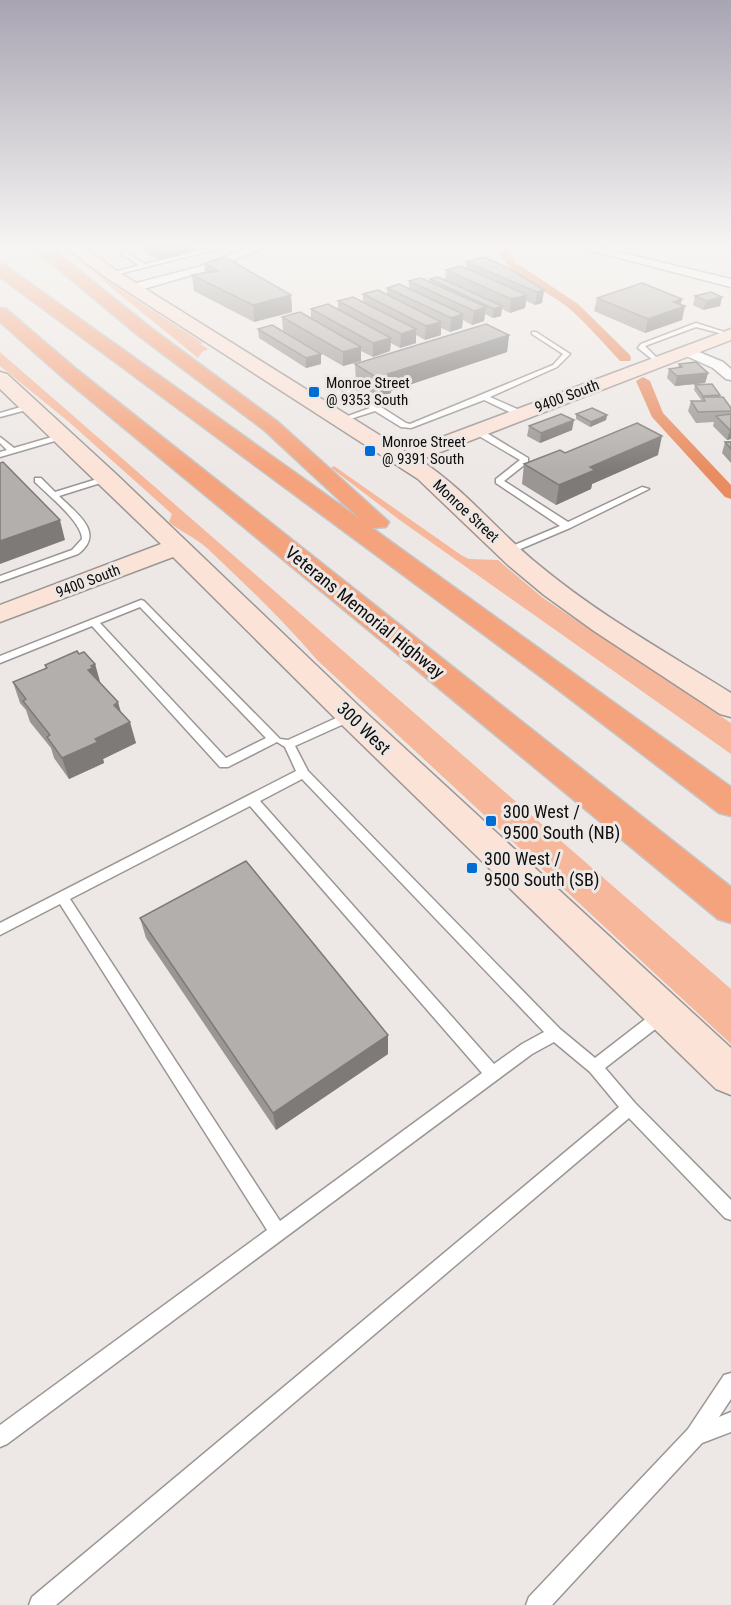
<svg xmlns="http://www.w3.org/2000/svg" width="731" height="1605" viewBox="0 0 731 1605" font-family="'Roboto Condensed',sans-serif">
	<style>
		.green { fill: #f6b79a }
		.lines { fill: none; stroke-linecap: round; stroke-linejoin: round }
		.canal { fill: #e98c61; fill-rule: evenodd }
		.lane-casing { stroke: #9b9694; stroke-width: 3 }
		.street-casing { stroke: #9b9694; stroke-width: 3 }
		.secondary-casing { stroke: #9b9694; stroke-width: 3 }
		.highway-casing { stroke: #c5c5c5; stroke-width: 3 }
		.lane { fill: #fff; fill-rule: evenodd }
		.street { fill: #fff; fill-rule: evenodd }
		.secondary { fill: #fce3d8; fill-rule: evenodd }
		.highway { fill: #f5a37d; fill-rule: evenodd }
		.wall { fill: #9a9694 }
		.shaded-wall { fill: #7d7a78 }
		.building { fill: #b3afac; stroke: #7d7a78; stroke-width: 1.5 }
		.poi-dot { fill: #006dd4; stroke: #ede8e5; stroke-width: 2 }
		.labels { text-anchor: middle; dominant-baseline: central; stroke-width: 6; stroke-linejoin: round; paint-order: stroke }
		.far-poi-label { font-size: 15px; fill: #0e0d0c; stroke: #ede8e5; text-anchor: start }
		.far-street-label { font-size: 15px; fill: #0e0d0c; stroke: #ede8e5 }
		.street-label { font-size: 18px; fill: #0e0d0c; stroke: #ede8e5 }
		.poi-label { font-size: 18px; fill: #0e0d0c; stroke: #ede8e5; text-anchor: start }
	</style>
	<rect width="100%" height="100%" fill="#ede8e5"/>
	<g class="green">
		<path d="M90,270l113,73 -3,1 8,5 -6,3 -4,6z"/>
		<path d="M0,352l731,637v55l-414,-384c-34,-40 -72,-76 -110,-112 -11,-10 -26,-16 -38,-26l3,-8 -103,-92 -69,-56z"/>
		<path d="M334,466l127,89 8,4 29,1 45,38 188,125v31l-330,-233 -70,-53z"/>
	</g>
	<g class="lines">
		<g class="canal">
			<path d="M498,247h10l7,15 63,42 52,51 1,3 -1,3h-10c-16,-17 -31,-35 -49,-51 -21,-19 -67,-34 -73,-63z"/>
			<path d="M643,377l7,4 13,32 68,72v14l-6,-2 -73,-80 -16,-36z"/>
		</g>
		<defs>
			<g id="lane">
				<path d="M215,247h11l-115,29 -3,-2 31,-9 -18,-11v-2h4l20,12z"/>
				<path d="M696,323l35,11v2l-35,-9 -51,19 15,15v2l-2,1 -20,-16 3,-4z"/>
				<path d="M532,332h4l34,22 -13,13 -67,30 34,15v4h-6l-34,-16 -73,28 -10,-1 -26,-16 -34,11 -4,-2 33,-12 -37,-24v-4h6l67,43 4,1 143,-59 10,-11 -31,-20z"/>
				<path d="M31,404h3v4l-34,9v-4z"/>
				<path d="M474,429h6l48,29v4l-24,19 64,41 74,-35 7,2 -79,39 -59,25h-6v-4l55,-23 -64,-43v-4l24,-19 -46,-27z"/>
				<path d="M62,434l4,2 -1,2 -65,19v-5l7,-2 -7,-7v-6l14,11z"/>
				<path d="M107,476h3v4l-51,16c17,17 47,37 19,58l-78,28v-6l72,-26 10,-11c0,-17 -35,-45 -47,-57v-4h6l14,14z"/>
				<path d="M141,600l3,1 136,138 8,1 59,-27h8l1,3 -1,3 -60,27 13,25 252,258 35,29 62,-48 5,-1 5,1 2,5 -2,5 -62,48 30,35 96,97v20l-6,-2 -96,-100 -573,487h-27l3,-8 587,-490 -29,-35 -36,-30 -22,12 -525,390 -7,3v-22l267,-195 -207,-326 -60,31v-12l296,-152 -11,-24 -8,-5 -49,25h-8l-128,-141 -92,37v-7zM140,607l126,131 -40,20 -126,-135zM302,779l242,253 -22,12 -28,20 -234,-263zM250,806l232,267 -202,148 -210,-322z"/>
				<path d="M731,1373v26l-12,18 12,-5v20l-29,11 -150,162h-26l3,-8 159,-168 36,-54z"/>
			</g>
			<g id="street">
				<path d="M251,247h16l-61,24 -73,21 -6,-4 2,-3 69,-18z"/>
				<path d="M577,247h20l134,32v8z"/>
				<path d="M687,347l36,15 8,7v11l-5,-1 -13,-11 -31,-14 -2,-3z"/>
			</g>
			<g id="secondary">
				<path d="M65,247h18l34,24 288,180 326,-122v11l-311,120c45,29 79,73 120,106 59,49 126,86 191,127v24l-11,-3 -126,-83 -50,-36 -36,-30 -90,-86 -313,-202z"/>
				<path d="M0,372l7,2 108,99 247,236 369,339v47l-15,-6 -376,-366 -167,-166 -173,65v-17l161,-61 -161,-155z"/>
			</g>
			<g id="highway">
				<path d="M32,247h18l101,81 127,94 111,100 -3,5 -14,1 359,259v29l-12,-3 -167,-128 -552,-408v-13l6,2 354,253 -96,-89 -125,-94z"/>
				<path d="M0,308l6,1 69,59 656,519v36l-13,-4 -657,-543 -61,-54z"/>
			</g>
		</defs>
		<use href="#lane" class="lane-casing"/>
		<use href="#street" class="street-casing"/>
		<use href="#secondary" class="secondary-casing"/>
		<use href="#highway" class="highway-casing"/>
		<use href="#lane" class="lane"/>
		<use href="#street" class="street"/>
		<use href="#secondary" class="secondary"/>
		<use href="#highway" class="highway"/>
	</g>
	<g class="wall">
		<path d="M137,247h60v4l-38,9z"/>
		<path d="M466,262l78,28 -2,13 -7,2 -9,-4 -1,7 -15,5 -8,-4 -1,7 -8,2 -8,-4 -1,7 -12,4 -9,-5 -1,8 -12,4 -9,-4v7l-16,5 -9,-5v8l-16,5 -9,-5 -1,8 -17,6 -12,-6v10l-18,5 -60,-35 -1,-14 29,2v-10l27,1v-9l25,1v-8h24v-6l22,1v-8l20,1 1,-3 15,2 1,-11 20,-2z"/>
		<path d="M204,263l87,32 1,17 -38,10 -60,-31 -2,-16 13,-2z"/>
		<path d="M695,296l27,1 -2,9 -17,4 -10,-5z"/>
		<path d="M597,298l85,1 -2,6 2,15 -37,13 -51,-22z"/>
		<path d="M258,329l63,25v10l-15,4 -47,-30z"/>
		<path d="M509,335l-2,17 -116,39v2l-12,4 -23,-14 -1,-19z"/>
		<path d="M679,364l29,9 -3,10 -30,3 -8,-8 2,-9 9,-1z"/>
		<path d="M695,385l25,10v2l11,11v31l-4,1 -14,-14 1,-4 -18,1 -8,-12 3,-10h11l-8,-11z"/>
		<path d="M576,414l31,1 -1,5 -16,7 -14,-8z"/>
		<path d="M529,426l43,4 -32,13 -13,-7z"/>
		<path d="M731,441v22l-9,-10 3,-11z"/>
		<path d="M565,453l93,2 -66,29 -1,5 -35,16 -34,-21 2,-20z"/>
		<path d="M95,664l5,19 20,28 16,32 -33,16 1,4 -35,16 -15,-21 -3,-10 -21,-26 -4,-12 -6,-7 -7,-21 33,-14 -1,-3z"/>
		<path d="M140,918l248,136 -112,76 -130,-192z"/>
	</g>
	<g class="shaded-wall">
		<path d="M160,247h37v4l-38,9 -1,-12z"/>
		<path d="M544,290l-2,13 -7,2 2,-13z"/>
		<path d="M291,295l1,17 -38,10 -1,-17z"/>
		<path d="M527,295l-2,13 -15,5 1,-14z"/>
		<path d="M722,297l-2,9 -17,4 3,-9z"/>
		<path d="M682,299l-2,9 5,-2 -3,14 -37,13 3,-14 25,-17z"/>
		<path d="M502,306l-1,10 -8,2 1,-9z"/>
		<path d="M486,307l-2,14 -12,4 2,-14z"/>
		<path d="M463,314l-1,14 -12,4 1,-14z"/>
		<path d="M441,322v13l-16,5 1,-14z"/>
		<path d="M416,329v14l-16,5 1,-14z"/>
		<path d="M509,335l-2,17 -116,39v2l-12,4v-18l9,-5z"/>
		<path d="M391,338l-1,13 -17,6v-14z"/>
		<path d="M361,347v14l-18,5v-14z"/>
		<path d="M321,354v10l-15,4v-10z"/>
		<path d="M708,373l-3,10 -30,3 2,-10z"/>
		<path d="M607,415l-1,5 -16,7 1,-5z"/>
		<path d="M574,420l-2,10 -32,13 1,-10z"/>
		<path d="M730,430h1v9l-4,1z"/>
		<path d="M662,436l-4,19 -66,29 -1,5 -35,16 3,-20 31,-18z"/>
		<path d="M60,520l5,20 -65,24v-23z"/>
		<path d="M95,664l6,21 -13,-15 3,-4z"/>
		<path d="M118,702l6,21 -10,-18z"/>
		<path d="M130,722l6,21 -33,16 1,4 -35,16 -7,-21 33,-19z"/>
		<path d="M388,1035v19l-112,76 -3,-17z"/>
	</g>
	<g class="building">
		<path d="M484,257l26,12 34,21 -7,2 -71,-30z"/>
		<path d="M227,258l64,37 -38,10 -61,-30 26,-4 -14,-8z"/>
		<path d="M461,266l66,29 -16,4 -65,-29z"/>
		<path d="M438,277l64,29 -8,3 -64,-30z"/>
		<path d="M421,278l65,29 -12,4 -65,-30z"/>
		<path d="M642,283l40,16 -9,3 12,4 -37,13 -51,-21z"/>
		<path d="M399,284l64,30 -12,4 -64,-30z"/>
		<path d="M378,290l63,32 -15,4 -63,-32z"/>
		<path d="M711,292l11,5 -16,4 -11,-5z"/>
		<path d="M353,297l63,32 -15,5 -63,-33z"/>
		<path d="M328,304l63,34 -18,5 -62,-34z"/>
		<path d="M300,312l61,35 -18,5 -61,-35z"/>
		<path d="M486,324l23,11 -121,39 3,1 -12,4 -24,-15z"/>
		<path d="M272,325l49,29 -15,4 -48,-29z"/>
		<path d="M696,362l12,11 -31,3 -8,-7 13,-2 -3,-3z"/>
		<path d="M712,384l8,11 -17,1 -8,-11z"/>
		<path d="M703,397h20l8,11v3l-33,1 -7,-11h14z"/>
		<path d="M592,408l15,7 -16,7 -15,-8z"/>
		<path d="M561,414l13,6 -33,13 -12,-7z"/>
		<path d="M731,414v16h-1l-14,-14z"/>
		<path d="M637,423l25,13 -72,31 5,3 -36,15 -35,-21 36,-14 5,3z"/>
		<path d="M725,442h6v7z"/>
		<path d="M3,462l57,58 -60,21v-78z"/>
		<path d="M77,651l2,3 5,-2 11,12 -4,2 2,2 -5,2 30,32 -4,3 16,17 -35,17 3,3 -36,16 -15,-21 3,-2 -27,-34 3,-2 -13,-17 34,-14 -2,-3z"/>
		<path d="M246,861l142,174 -115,78 -133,-195z"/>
	</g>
	<linearGradient id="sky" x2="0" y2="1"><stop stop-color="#a8a4b2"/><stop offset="0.52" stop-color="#f7f5f3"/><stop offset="1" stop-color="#f7f5f3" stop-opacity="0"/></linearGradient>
	<rect width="731" height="472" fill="url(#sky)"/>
	<g class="poi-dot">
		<rect x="308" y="386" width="12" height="12" rx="3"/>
		<rect x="364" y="445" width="12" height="12" rx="3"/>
		<rect x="485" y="815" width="12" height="12" rx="3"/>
		<rect x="466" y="862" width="12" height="12" rx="3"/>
	</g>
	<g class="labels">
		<g class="far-poi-label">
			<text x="326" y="383">Monroe Street<tspan x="326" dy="17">@ 9353 South</tspan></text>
			<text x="382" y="442">Monroe Street<tspan x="382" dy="17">@ 9391 South</tspan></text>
		</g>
		<g class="far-street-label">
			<text transform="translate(567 396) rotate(-21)">9400 South</text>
			<text transform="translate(466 511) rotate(43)">Monroe Street</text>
			<text transform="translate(88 581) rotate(-21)">9400 South</text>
		</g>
		<g class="street-label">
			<text transform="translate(365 612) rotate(39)">Veterans Memorial Highway</text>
			<text transform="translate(364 728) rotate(44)">300 West</text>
		</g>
		<g class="poi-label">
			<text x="503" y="811">300 West /<tspan x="503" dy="21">9500 South (NB)</tspan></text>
			<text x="484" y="858">300 West /<tspan x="484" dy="21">9500 South (SB)</tspan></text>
		</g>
	</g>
</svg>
